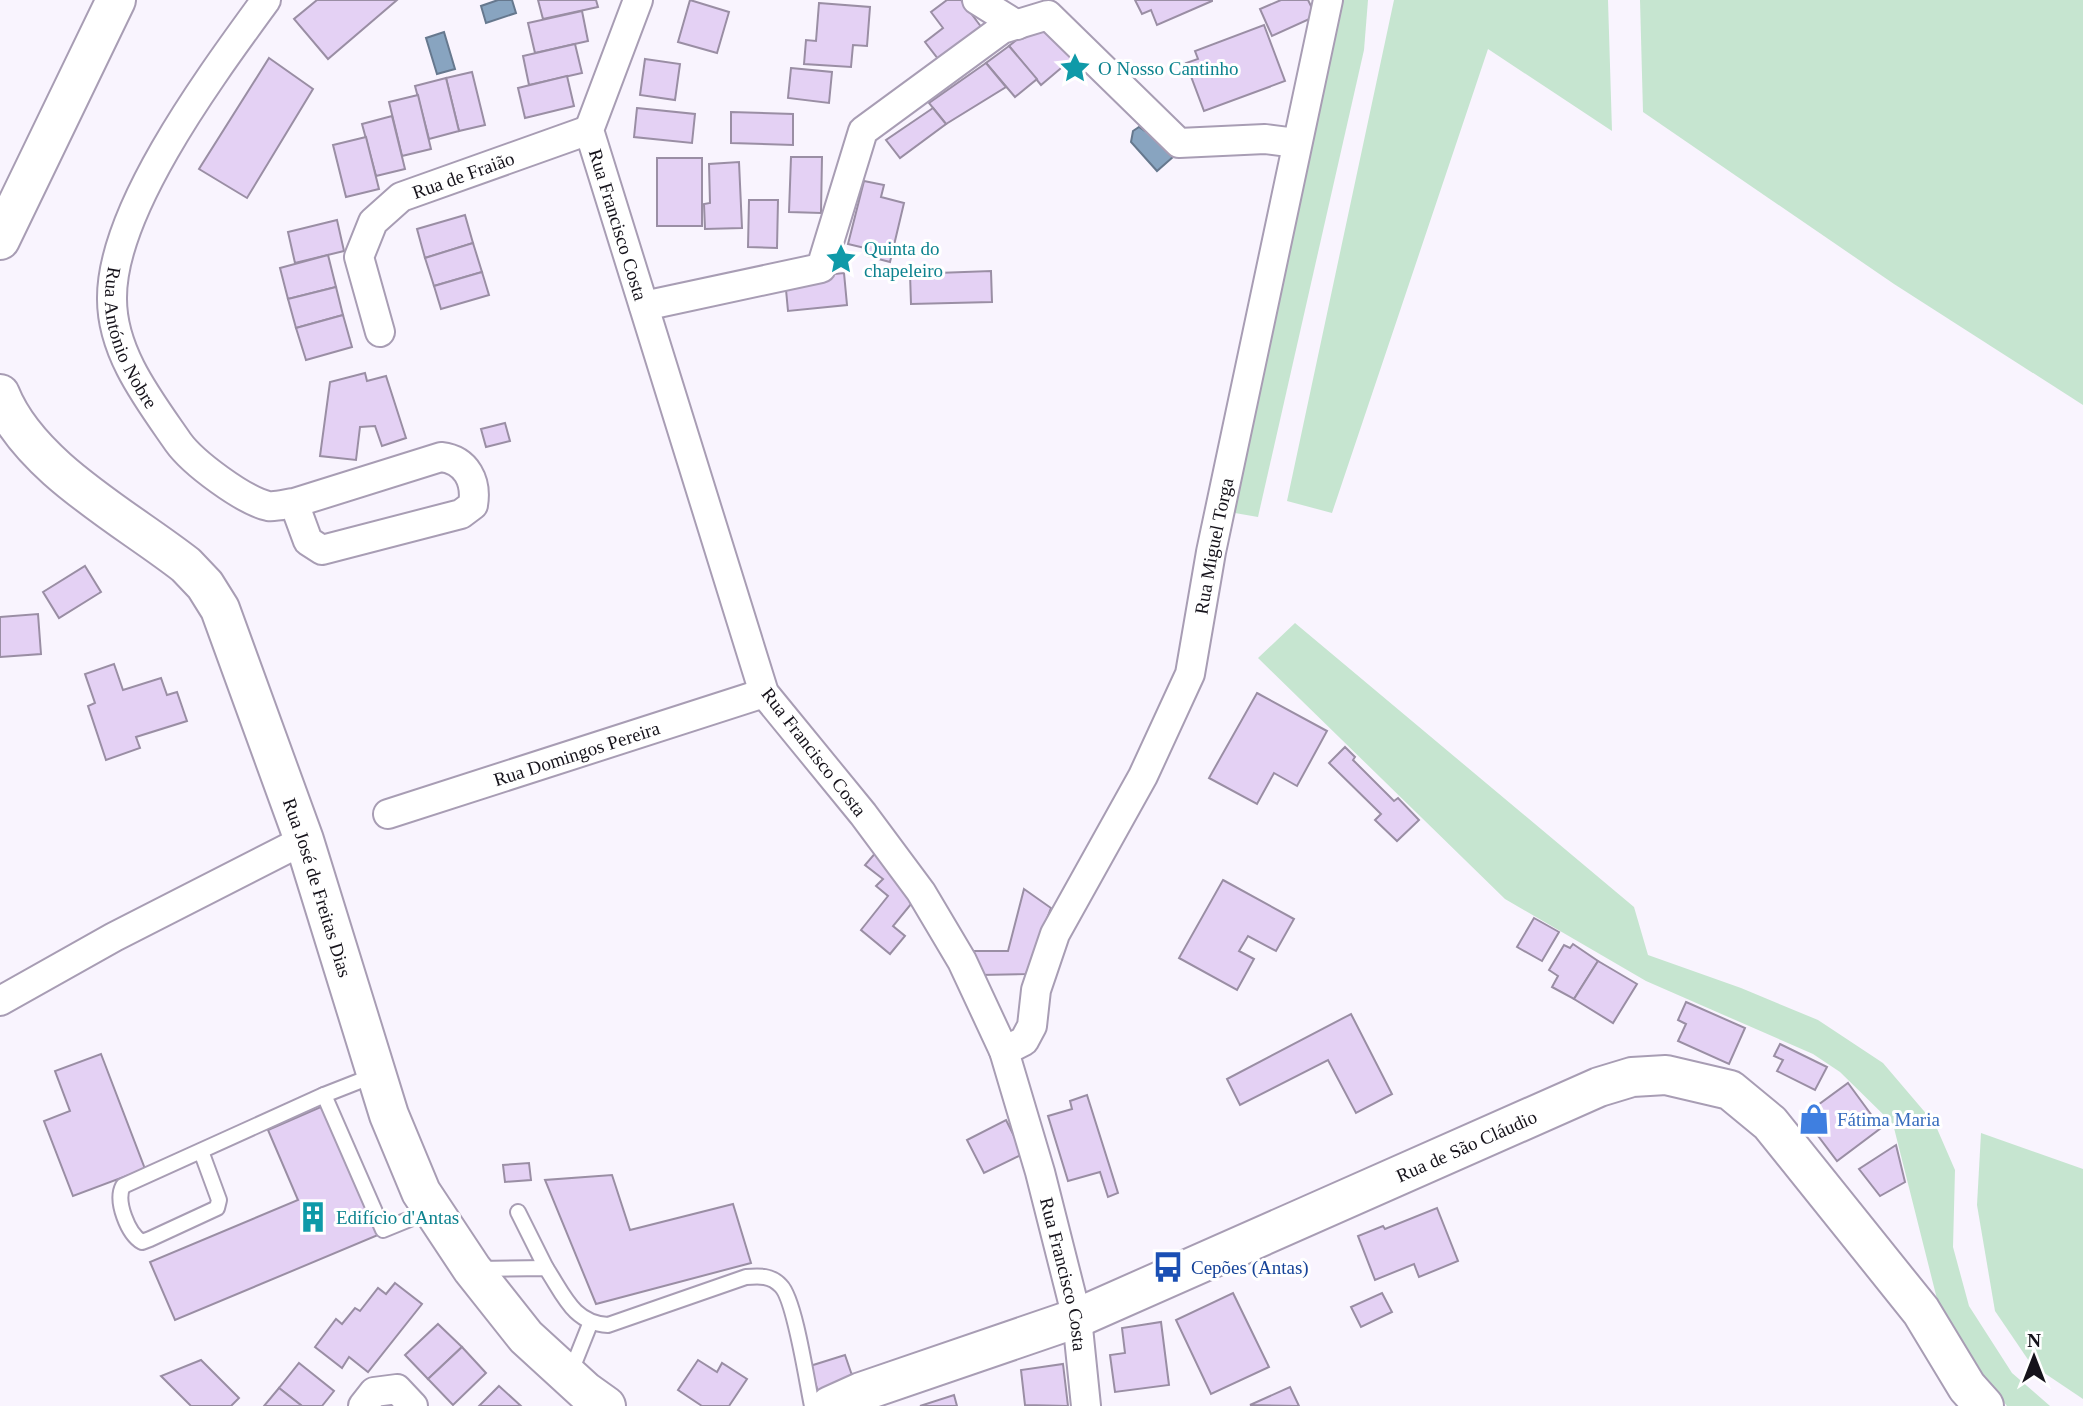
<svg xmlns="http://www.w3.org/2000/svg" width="2083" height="1406" viewBox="0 0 2083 1406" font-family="Georgia,serif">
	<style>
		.green { fill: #c6e5d0 }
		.water { fill: #88a4c0; stroke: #66788e; stroke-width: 2 }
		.building { fill: #e4d1f4; stroke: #9a8ea4; stroke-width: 2 }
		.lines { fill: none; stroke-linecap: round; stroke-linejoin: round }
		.lane-casing { stroke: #a89db4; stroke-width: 18 }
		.street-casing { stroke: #a89db4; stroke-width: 32 }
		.secondary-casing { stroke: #a89db4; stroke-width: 42 }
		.lane { stroke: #fff; stroke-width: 14 }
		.street { stroke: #fff; stroke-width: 28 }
		.secondary { stroke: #fff; stroke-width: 38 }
		.labels { text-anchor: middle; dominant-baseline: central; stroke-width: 6; stroke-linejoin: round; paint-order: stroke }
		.culture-label { font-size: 19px; fill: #0d838f; stroke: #fff; text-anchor: start }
		.street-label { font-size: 19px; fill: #16131b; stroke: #fff }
		.shop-label { font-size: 19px; fill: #366cbe; stroke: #fff; text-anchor: start }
		.transit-label { font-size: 19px; fill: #164399; stroke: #fff; text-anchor: start }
	</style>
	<rect width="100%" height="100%" fill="#f9f4fe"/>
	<g class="green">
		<path d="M1339,0h29l-4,50 -106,467 -29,-5z"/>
		<path d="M1394,0h214l4,131 -124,-82 -156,464 -45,-12z"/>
		<path d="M1640,0h443v405l-189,-121 -251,-172z"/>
		<path d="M1295,623l339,284 14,48 93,33 77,32 65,43 52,61 20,46 -2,77 16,59 43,67 38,33h-43l-33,-41 -37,-66 -44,-175 -53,-52 -27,-18 -167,-73 -141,-82 -247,-241z"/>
		<path d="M1981,1133l102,36v230l-52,-35 -36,-53 -18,-106z"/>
	</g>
	<g class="water">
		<path d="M498,0h14l4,13 -30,10 -5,-17z"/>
		<path d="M444,32l11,37 -18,5 -11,-36z"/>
		<path d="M1139,127l6,4 2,-2 26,28 -16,14 -26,-29 2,-11z"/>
	</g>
	<g class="building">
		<path d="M317,0h80l-69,59 -34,-40z"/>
		<path d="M538,0h58l2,7 -55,12z"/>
		<path d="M690,0l39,12 -12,41 -39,-11z"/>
		<path d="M947,0h14l24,32 -43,32 -17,-22 18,-14 -12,-16z"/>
		<path d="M1135,0h77v1l-55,24 -6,-15 -9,4z"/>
		<path d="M1281,0h27l8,16 -44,20 -12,-27z"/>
		<path d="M819,3l51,4 -3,39 -14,-1 -2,22 -47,-3 2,-24 10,1z"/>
		<path d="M582,11l6,30 -53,12 -7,-30z"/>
		<path d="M1041,20l32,38 -32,27 -32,-39z"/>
		<path d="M1264,25l21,56 -81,30 -18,-48 12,-4 -3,-8z"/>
		<path d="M575,44l7,29 -53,12 -6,-29z"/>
		<path d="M1009,46l28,33 -22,18 -29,-34z"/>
		<path d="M269,58l44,31 -66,109 -48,-29z"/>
		<path d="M645,59l35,5 -5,36 -35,-5z"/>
		<path d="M986,63l20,24 -60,37 -17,-21z"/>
		<path d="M791,68l41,4 -3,31 -41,-5z"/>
		<path d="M472,72l13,53 -26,6 -13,-53z"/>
		<path d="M567,76l7,30 -49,12 -7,-30z"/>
		<path d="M446,78l13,53 -30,8 -14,-53z"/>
		<path d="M418,95l13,54 -29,7 -13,-54z"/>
		<path d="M637,108l58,6 -3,29 -58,-6z"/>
		<path d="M933,108l13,16 -46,34 -14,-18z"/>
		<path d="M731,112l62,2v31l-62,-2z"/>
		<path d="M392,116l13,53 -29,7 -14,-52z"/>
		<path d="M366,137l13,52 -33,8 -13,-52z"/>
		<path d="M791,157h31l-1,56 -32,-1z"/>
		<rect x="657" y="158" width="45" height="68"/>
		<path d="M739,162l3,66 -37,1 -1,-25 6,-1 -1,-39z"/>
		<path d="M864,181l20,4 -3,12 23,6 -14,59 -23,-6 2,-7 -21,-5z"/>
		<path d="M749,200h29l-1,48 -29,-1z"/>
		<path d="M465,215l8,28 -48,15 -8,-29z"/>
		<path d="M337,220l7,31 -49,12 -7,-31z"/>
		<path d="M473,243l9,29 -48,14 -9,-28z"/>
		<path d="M328,255l8,32 -48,12 -8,-31z"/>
		<path d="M991,271l1,31 -81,2 -1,-30z"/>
		<path d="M482,272l7,23 -48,14 -7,-23z"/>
		<path d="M844,273l3,32 -59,6 -3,-32z"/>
		<path d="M336,287l7,28 -47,13 -8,-29z"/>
		<path d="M343,315l9,32 -46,13 -10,-32z"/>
		<path d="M365,373l2,8 19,-5 20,62 -24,8 -7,-20 -15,1 -4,33 -36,-4 10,-74z"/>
		<path d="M505,423l5,18 -24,6 -5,-18z"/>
		<path d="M85,566l16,26 -42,26 -16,-26z"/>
		<path d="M38,614l3,40 -41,3v-40z"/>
		<path d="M114,664l9,26 38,-12 6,17 10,-3 10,29 -51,16 4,11 -34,12 -18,-54 7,-3 -10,-29z"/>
		<path d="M1257,693l70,38 -30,55 -23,-13 -17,31 -48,-26z"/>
		<path d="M1345,747l10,10 -2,3 41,41 4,-3 21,22 -22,21 -22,-21 6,-6 -52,-51z"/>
		<path d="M877,851l39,47 -23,28 12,10 -15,18 -29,-24 27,-34 -12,-10 7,-7 -18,-14z"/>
		<path d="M1223,880l71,39 -18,32 -28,-15 -9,15 15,8 -17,31 -58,-32z"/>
		<path d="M1024,889l27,19 -25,66 -46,1 -10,-24h38z"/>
		<path d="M1534,918l25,14 -17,29 -25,-14z"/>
		<path d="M1573,944l25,17 -24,38 -22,-12 6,-11 -9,-6 15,-25 6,3z"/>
		<path d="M1598,961l39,23 -24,39 -39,-24z"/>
		<path d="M1686,1002l59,26 -16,36 -51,-23 8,-17 -8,-4z"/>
		<path d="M1351,1014l41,80 -36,19 -28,-53 -88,45 -13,-26z"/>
		<path d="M1780,1044l47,23 -12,23 -38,-19 6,-11 -9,-4z"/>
		<path d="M101,1054l44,115 -72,27 -29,-75 26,-10 -15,-40z"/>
		<path d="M1848,1083l33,45 -44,33 -34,-45z"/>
		<path d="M1087,1095l31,98 -10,4 -8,-25 -32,9 -20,-65 24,-7 -2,-8z"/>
		<path d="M323,1106l55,129 -203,85 -25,-58 148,-62 -30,-70z"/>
		<path d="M1006,1120l17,34 -39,19 -17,-33z"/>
		<path d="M1896,1145l9,37 -25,14 -21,-27z"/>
		<path d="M529,1163l2,17 -26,2 -2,-17z"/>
		<path d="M612,1175l18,55 103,-26 18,59 -155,41 -51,-124z"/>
		<path d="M1437,1208l21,53 -39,16 -5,-13 -39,16 -17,-44 25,-10 2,3z"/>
		<path d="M395,1283l27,21 -54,68 -19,-15 -7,11 -27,-21 21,-28 6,5 13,-16 5,3 18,-23 8,6z"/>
		<path d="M1233,1293l36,74 -58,27 -35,-74z"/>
		<path d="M1382,1293l10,19 -31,15 -10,-20z"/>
		<path d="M1161,1322l8,63 -54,7 -5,-37 15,-2 -3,-25z"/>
		<path d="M438,1324l24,23 -34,32 -23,-24z"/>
		<path d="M462,1347l24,26 -33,32 -25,-26z"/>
		<path d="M845,1355l10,29 -36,11 -9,-29z"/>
		<path d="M201,1360l38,38 -8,8h-40l-30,-30z"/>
		<path d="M698,1360l19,12 5,-9 25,16 -18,27h-27l-24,-16z"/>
		<path d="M299,1363l35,28 -12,15h-20l-23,-18z"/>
		<path d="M1063,1364l5,42 -43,-1 -4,-35z"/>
		<path d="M499,1386l22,20h-42z"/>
		<path d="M1290,1387l9,19 -49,-1z"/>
		<path d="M279,1388l23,18h-38z"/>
		<path d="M954,1395l3,11h-37z"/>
	</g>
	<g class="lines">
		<defs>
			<g id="lane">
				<path d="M375,1075l-51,20 59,135 49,-20"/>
				<path d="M201,1151l18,49 -2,8 -67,31 -8,3c-14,-8 -27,-41 -19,-56l201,-91"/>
				<path d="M518,1212l28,56"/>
				<path d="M477,1269l69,-1c18,27 27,55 62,57l138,-48c13,-1 25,-2 35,9 14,14 26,97 31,120"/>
				<path d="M570,1374l20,-50"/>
			</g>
			<g id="street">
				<path id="s1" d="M266,0c-53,73 -155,209 -154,299 0,54 37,101 66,143 15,21 65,58 90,64 8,1 18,-2 26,-3l147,-46c26,3 36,25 32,48l-12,9 -139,36 -14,-9 -14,-38"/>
				<path id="s2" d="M638,0l-49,130 175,563 99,121 58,78 41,69 42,90 36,121 37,146 9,88"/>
				<path d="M977,0l40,25"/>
				<path d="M644,306l177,-38 42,-137 139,-102 46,-14 131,128 86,-4 31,4"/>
				<path id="s3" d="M380,332l-21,-75 14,-35 28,-25 188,-67"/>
				<path id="s4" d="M388,814l376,-121"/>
				<path d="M0,1001l114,-64 190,-97"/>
				<path id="s5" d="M1004,1051l20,-10 8,-15 4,-36 19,-56 88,-158 47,-102 21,-122 117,-552"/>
				<path d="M363,1406l11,-14 23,-3 16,17"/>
			</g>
			<g id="secondary">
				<path d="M0,240l116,-240"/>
				<path id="s6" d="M0,394c29,73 126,124 186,171l19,20 15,24 84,231 85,275 32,77 51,77 54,68 59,54 21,15"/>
				<path id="s7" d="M830,1406l31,-14 216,-74 522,-231 33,-10 34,-2 64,15 40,33 151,188 46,76 17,19"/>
			</g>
		</defs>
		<use href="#lane" class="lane-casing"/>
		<use href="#street" class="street-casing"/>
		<use href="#secondary" class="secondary-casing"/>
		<use href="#lane" class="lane"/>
		<use href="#street" class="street"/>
		<use href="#secondary" class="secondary"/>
	</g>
	<defs>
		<symbol id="sight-bare" viewBox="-9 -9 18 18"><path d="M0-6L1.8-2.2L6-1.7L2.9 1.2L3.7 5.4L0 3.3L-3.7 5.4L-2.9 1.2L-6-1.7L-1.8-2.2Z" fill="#0f9aa8" stroke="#fff" stroke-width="2.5" paint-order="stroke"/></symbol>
		<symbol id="shop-bare" viewBox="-9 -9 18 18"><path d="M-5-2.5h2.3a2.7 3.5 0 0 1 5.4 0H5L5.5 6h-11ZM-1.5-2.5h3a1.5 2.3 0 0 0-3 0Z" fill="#3f7fe0" stroke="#fff" stroke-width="2.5" paint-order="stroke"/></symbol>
		<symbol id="building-bare" viewBox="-9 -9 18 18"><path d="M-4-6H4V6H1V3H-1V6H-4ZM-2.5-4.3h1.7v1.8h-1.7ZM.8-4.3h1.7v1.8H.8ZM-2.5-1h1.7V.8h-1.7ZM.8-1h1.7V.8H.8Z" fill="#0f9aa8" stroke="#fff" stroke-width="2.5" paint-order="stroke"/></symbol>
		<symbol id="bus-bare" viewBox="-9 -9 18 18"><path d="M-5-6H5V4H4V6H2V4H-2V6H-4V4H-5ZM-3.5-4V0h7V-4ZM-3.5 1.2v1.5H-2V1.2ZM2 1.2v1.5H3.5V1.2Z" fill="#1a4fb4" stroke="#fff" stroke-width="2.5" paint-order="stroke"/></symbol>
	</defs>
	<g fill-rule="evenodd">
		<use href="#sight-bare" x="1053" y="46" width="44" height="44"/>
		<use href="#sight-bare" x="819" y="237" width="44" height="44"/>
		<use href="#shop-bare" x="1792" y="1097" width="44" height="44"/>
		<use href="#building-bare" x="291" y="1195" width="44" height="44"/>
		<use href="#bus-bare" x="1146" y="1245" width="44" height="44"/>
	</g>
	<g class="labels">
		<g class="culture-label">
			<text x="1098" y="68">O Nosso Cantinho</text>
			<text x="864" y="248">Quinta do<tspan x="864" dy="22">chapeleiro</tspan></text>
			<text x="336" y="1217">Edifício d'Antas</text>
		</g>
		<g class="street-label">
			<text stroke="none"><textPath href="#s3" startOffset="219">Rua de Fraião</textPath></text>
			<text stroke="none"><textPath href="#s2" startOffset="238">Rua Francisco Costa</textPath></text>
			<text stroke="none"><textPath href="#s1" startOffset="383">Rua António Nobre</textPath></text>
			<text stroke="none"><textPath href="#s5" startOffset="558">Rua Miguel Torga</textPath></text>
			<text transform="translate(814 752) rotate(52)">Rua Francisco Costa</text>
			<text stroke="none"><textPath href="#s4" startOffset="198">Rua Domingos Pereira</textPath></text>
			<text stroke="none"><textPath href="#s6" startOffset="607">Rua José de Freitas Dias</textPath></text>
			<text stroke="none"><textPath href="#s7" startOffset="688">Rua de São Cláudio</textPath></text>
			<text stroke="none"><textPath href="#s2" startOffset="1393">Rua Francisco Costa</textPath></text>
		</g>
		<g class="shop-label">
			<text x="1837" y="1119">Fátima Maria</text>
		</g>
		<g class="transit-label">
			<text x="1191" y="1267">Cepões (Antas)</text>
		</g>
	</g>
	<g transform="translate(2034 1357)" stroke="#ffffff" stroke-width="5" paint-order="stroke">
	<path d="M0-5L12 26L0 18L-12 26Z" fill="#16131b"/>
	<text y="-10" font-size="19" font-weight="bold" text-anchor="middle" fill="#16131b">N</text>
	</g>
</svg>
